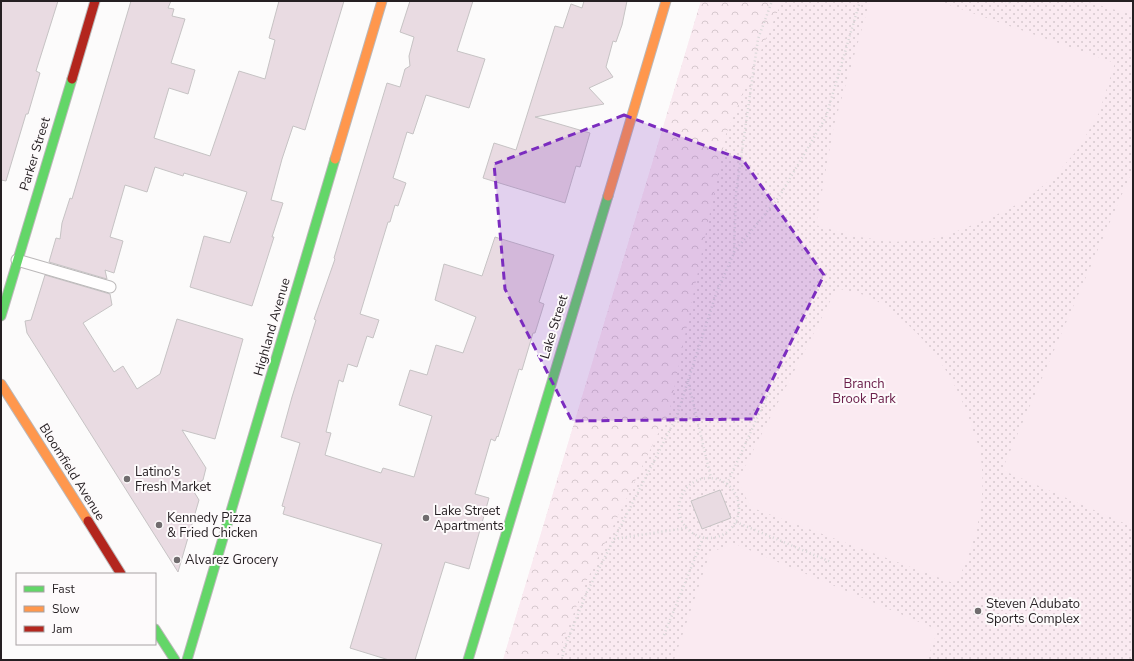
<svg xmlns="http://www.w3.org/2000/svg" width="1134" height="661" viewBox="0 0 1134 661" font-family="'Nunito Sans',sans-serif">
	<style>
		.green { fill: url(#green-dots) }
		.forest { fill: url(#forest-crowns) }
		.pitch { fill: #faeaf1 }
		.building { fill: #e9dbe2; stroke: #c6c3c4 }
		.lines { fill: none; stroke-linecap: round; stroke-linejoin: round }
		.lane-casing { stroke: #bbb8b9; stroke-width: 13 }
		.fast-casing { stroke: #bbb8b9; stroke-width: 11 }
		.slow-casing { stroke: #bbb8b9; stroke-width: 11 }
		.jam-casing { stroke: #bbb8b9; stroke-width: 11 }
		.path { stroke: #d7d7d7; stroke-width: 2.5; stroke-dasharray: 1 3; stroke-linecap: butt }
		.lane { stroke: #fffefe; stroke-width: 11 }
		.fast { stroke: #63d668; stroke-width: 9 }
		.slow { stroke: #ff974d; stroke-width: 9 }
		.jam { stroke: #b3261e; stroke-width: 9 }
		.marked { fill: #7b2cbf; fill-opacity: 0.2; stroke: #7b2cbf; stroke-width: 3; stroke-dasharray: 8 5; stroke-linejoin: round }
		.poi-dot { fill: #706c6e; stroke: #fdfafb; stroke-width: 1.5 }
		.labels { text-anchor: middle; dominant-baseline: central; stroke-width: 4; stroke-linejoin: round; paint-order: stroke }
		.street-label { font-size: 13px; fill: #251f22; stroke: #fdfafb }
		.park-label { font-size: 13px; fill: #6b204b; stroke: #fdfafb }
		.poi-label { font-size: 13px; fill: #251f22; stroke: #fdfafb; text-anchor: start }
	</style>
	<defs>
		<pattern id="green-dots" width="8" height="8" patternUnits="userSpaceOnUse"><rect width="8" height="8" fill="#faeaf1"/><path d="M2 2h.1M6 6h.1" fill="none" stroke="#d6c8ce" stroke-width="1.8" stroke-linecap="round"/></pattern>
		<pattern id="forest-crowns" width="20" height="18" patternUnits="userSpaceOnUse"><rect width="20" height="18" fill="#faeaf1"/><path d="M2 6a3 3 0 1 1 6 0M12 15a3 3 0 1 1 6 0" fill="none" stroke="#d6c8ce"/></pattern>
	</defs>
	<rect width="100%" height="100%" fill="#fcfbfb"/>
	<path class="green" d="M701,1h432v659h-630z"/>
	<path class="forest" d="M701,1h81l-56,133 -56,275 -83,171 -32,80h-52z"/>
	<g class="pitch">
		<path d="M870,1h68l177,62 -16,50 -21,36 -24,28 -30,24 -36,18 -49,19 -45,4 -41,-6 -37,-11 18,-100z"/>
		<path d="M1085,1h48v14z"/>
		<path d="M1133,169v358l-131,-57z"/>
		<path d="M837,288c13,4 30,6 40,13 47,30 78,73 95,126 2,8 7,17 8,26 8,45 -4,91 -24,131l-206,-77 -12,-27z"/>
		<path d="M733,543l205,87 -11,30h-253l36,-107z"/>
	</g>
	<g class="building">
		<path d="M1,1h57l-22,70 4,2 -12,41h-2l-20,67 -5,-1z"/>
		<path d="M131,1h40l-3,7 6,1 -2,7 13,3 -14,44 24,7 -7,24 -19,-6 -15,50 56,18 29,-85 26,8 10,-39 -6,-2 10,-37h65l-39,129 -12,-4 -11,33 -11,41 12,3 -11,34h2l-22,69 -62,-19 14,-51 26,7 17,-51 -63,-19 -1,3 -28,-9 -8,25 -22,-7 -15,52 13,4 -9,32 -9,-3 2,9 -58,-17 7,-24 4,1 2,-16 8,-25 2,1z"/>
		<path d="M410,1h63l-16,50 28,8 -16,49 -43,-13 -13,39 -6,-2 -14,46 13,5 -8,23 -3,-1 -5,17h-2l-28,92 19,6 -6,18 -6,-2 -10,31 -9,-3 -5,18 -4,-2 -13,52 5,1 -6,22 56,18 2,-5 31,9 18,-61 -33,-11 11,-35 17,5 9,-30 27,8 13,-36 -41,-17 9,-36 38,12 13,-39 59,18 -15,47 5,2 -9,29h-2l-11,37 -3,-1 -21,68 -1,-1 -2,5 -4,-2 -16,55 14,4 -20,71 -24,-7 -30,98h-26l-39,-12 32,-104 -99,-30 2,-7 -3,-1 18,-63 -19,-6 11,-40 24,-77 -2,-1 21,-60 -1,-1 53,-175 13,4 5,-18 5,-3 -1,-10 5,-19 -14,-5z"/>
		<path d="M584,1h43l-5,24 -6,17 -3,-1 -7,26 7,10 -24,11 15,16 -69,13 55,16 -10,34 -4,-1 -11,37 -82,-25 11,-35 22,7 39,-124 8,2 8,-24 11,4z"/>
		<path d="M45,275l65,19 2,11 -29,18 31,49 9,-6 14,23 23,-15 17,-55 66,20 -28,100 -33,-9 24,38 -3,12 -12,7 8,13 -21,72 -151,-239 -2,-12 6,-1z"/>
		<path d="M720,490l11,28 -29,11 -11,-28z"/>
	</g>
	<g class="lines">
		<defs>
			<path id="lane" d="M17,260l93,27"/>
			<g id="fast">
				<path d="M1,316l71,-237"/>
				<path d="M155,629l20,31"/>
				<path d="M187,660l148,-501"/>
				<path d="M468,660l140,-464"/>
			</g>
			<g id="slow">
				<path d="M335,159l47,-158"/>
				<path d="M608,196l58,-195"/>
				<path d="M1,384l87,137"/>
			</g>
			<g id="jam">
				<path d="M72,79l23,-78"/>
				<path d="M88,521l33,53"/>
			</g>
		</defs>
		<use href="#lane" class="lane-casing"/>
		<use href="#fast" class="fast-casing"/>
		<use href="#slow" class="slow-casing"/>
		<use href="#jam" class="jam-casing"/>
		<g class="path">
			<path d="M1005,1l7,2"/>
			<path d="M734,252l45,-55 47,-80 34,-116"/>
			<path d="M688,381l23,97"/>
			<circle cx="709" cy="508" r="30"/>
			<path d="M727,484l42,-92"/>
			<path d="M736,522l95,40"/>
			<path d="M614,539l72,-11"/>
			<path d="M664,635l39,-97"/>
			<path d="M562,660l2,-11 23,-57 89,-174 41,-127 17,-38 2,-60 22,-154 14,-38"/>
		</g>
		<use href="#lane" class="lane"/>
		<use href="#fast" class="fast"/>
		<use href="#slow" class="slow"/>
		<use href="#jam" class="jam"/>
	</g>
	<path class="marked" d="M624,115l119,45 81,115 -71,144 -181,2 -67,-132 -11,-125z"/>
	<g class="poi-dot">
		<circle cx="127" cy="479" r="4"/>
		<circle cx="426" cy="518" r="4"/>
		<circle cx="159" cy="525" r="4"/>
		<circle cx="177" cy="560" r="4"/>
		<circle cx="978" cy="611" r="4"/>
	</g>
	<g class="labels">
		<g class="street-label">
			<text transform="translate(35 154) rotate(-73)">Parker Street</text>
			<text transform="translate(272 327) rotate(-74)">Highland Avenue</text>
			<text transform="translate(554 327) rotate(-73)">Lake Street</text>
			<text transform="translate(72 472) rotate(58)">Bloomfield Avenue</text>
		</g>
		<g class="park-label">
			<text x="864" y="384">Branch<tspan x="864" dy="15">Brook Park</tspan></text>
		</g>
		<g class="poi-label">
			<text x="135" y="472">Latino's<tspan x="135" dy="15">Fresh Market</tspan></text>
			<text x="434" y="511">Lake Street<tspan x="434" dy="15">Apartments</tspan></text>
			<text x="167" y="518">Kennedy Pizza<tspan x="167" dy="15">&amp; Fried Chicken</tspan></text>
			<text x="185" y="560">Alvarez Grocery</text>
			<text x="986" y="604">Steven Adubato<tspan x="986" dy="15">Sports Complex</tspan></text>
		</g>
	</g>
	<rect width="1134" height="661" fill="none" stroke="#251f22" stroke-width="4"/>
	<rect x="16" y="573" width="140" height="72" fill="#fdfafb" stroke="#a7a2a4"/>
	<rect x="24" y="586" width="20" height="6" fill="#63d668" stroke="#a7a2a4"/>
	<text x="52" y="593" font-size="12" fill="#251f22">Fast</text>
	<rect x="24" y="606" width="20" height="6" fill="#ff974d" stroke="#a7a2a4"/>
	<text x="52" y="613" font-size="12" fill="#251f22">Slow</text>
	<rect x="24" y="626" width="20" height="6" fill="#b3261e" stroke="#a7a2a4"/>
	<text x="52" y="633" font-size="12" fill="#251f22">Jam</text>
</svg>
